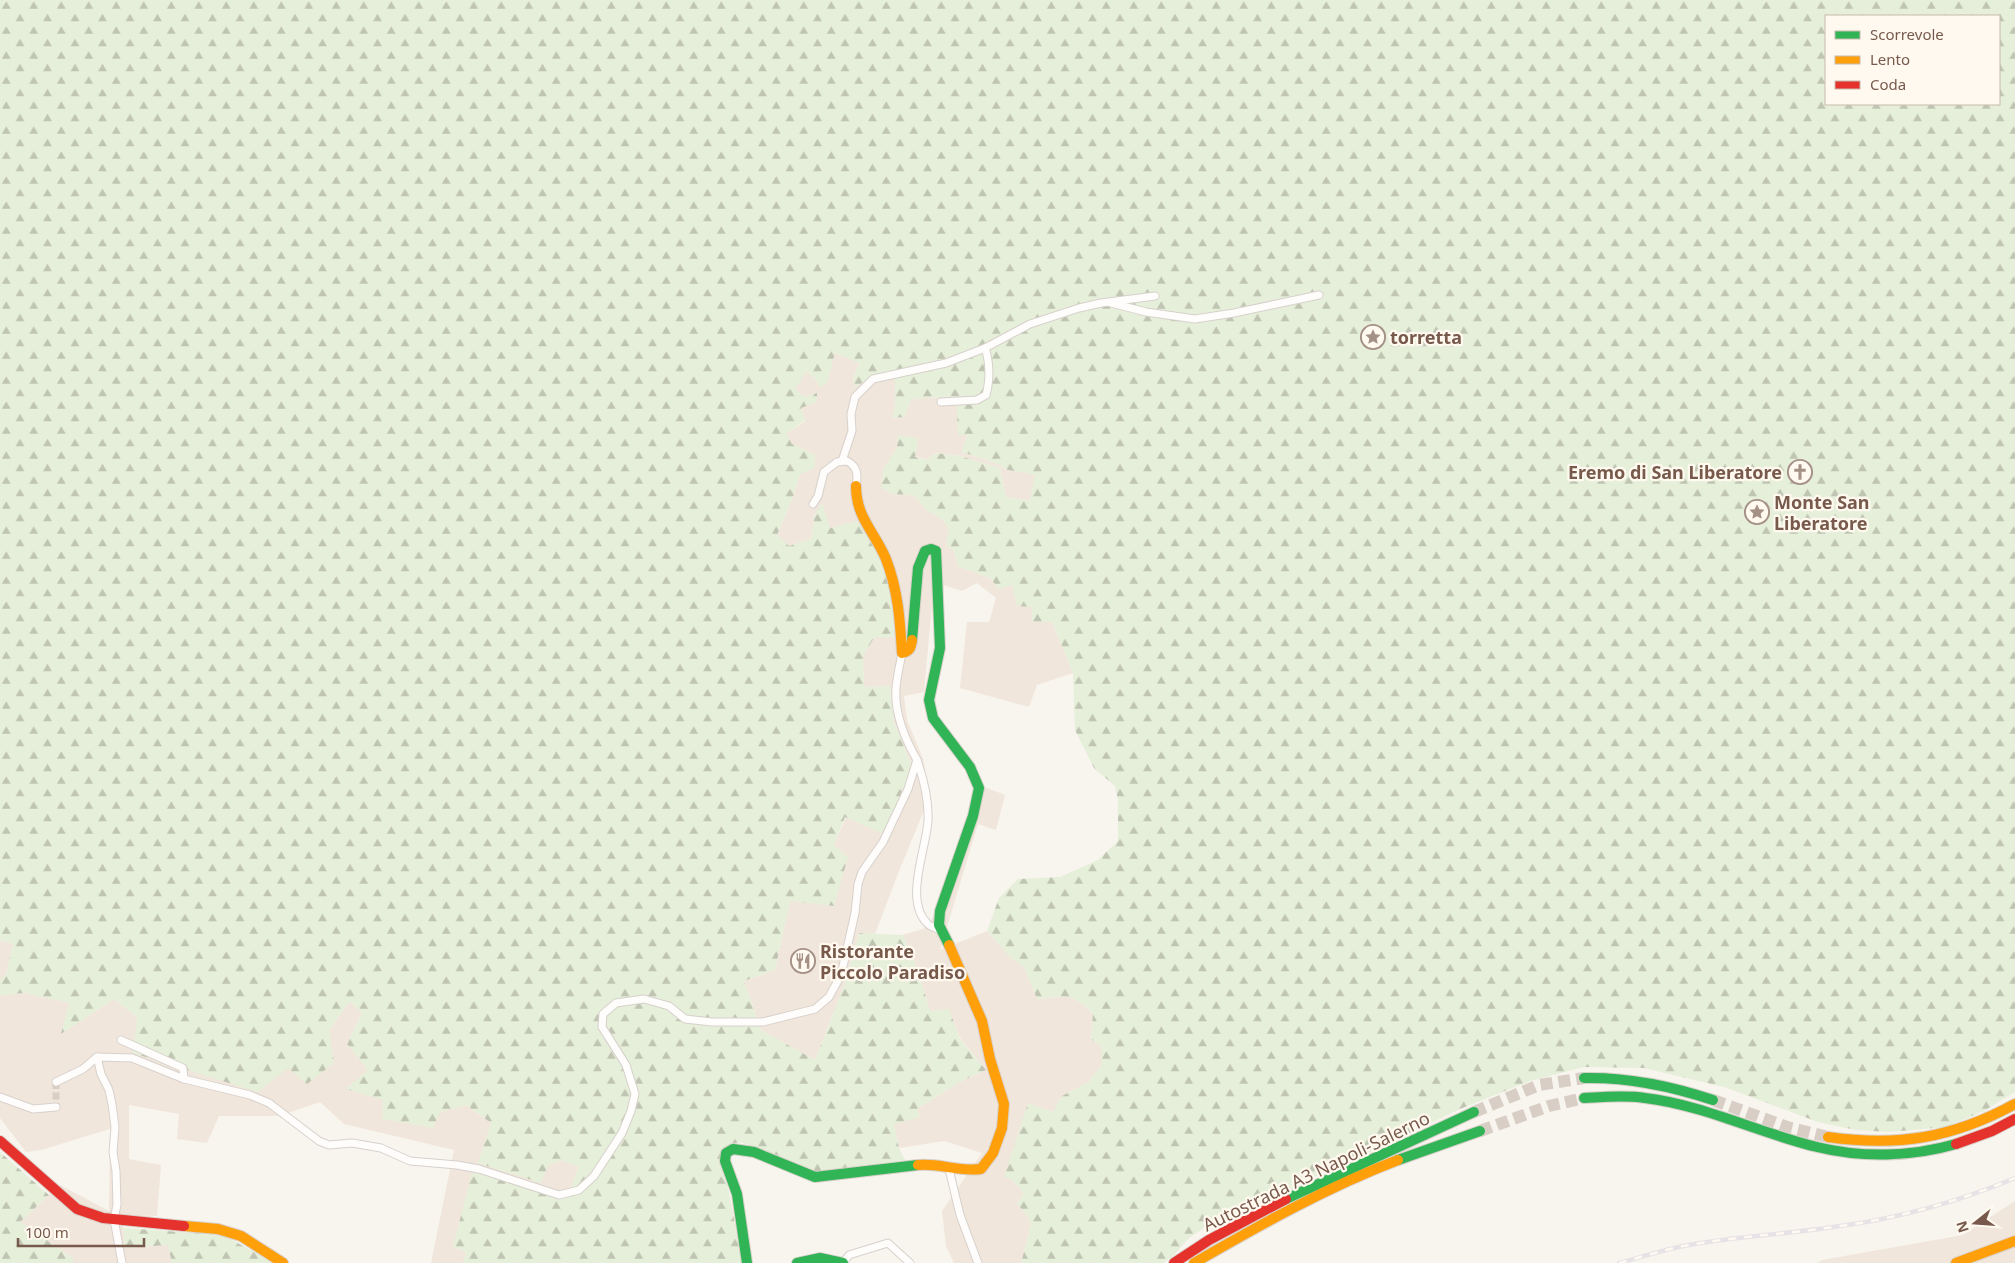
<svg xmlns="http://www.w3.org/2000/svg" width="2015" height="1263" viewBox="0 0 2015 1263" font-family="'Noto Sans',sans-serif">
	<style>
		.residential { fill: #f1e6db }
		.forest { fill: url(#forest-firs); fill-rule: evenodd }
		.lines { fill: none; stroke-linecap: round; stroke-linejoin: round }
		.street-tunnel { stroke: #d8cec6; stroke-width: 7; stroke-dasharray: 7 3.5; stroke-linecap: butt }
		.highway-tunnel { stroke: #d8cec6; stroke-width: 12; stroke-dasharray: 12 6; stroke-linecap: butt }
		.street-casing { stroke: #d7d1cc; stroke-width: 9 }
		.fast-casing { stroke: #d8d0ca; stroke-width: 12 }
		.slow-casing { stroke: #d8d0ca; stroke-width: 12 }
		.jam-casing { stroke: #d8d0ca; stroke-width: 12 }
		.street { stroke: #fefdfc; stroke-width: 7 }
		.fast { stroke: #30b455; stroke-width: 10 }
		.slow { stroke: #ff9f0a; stroke-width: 10 }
		.jam { stroke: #e5322d; stroke-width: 10 }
		.rail-casing { stroke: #e5e3e6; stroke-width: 4.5 }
		.rail { stroke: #fff9f0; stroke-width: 2.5; stroke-dasharray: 8; stroke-linecap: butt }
		.labels { text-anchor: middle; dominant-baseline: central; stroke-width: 4.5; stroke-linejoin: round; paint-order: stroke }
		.poi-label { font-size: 18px; font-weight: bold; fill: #785a4c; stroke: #fff9f0; text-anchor: start }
		.street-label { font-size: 18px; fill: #785a4c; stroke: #fff9f0 }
	</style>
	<defs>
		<pattern id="forest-firs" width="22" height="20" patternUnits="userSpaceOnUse" patternTransform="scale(1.25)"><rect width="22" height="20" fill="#e6efd9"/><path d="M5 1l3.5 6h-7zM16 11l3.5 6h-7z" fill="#bfc5b2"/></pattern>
	</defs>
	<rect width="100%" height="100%" fill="#f8f4ee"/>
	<g class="residential">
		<path d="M835,353l24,9 -6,18 42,-9v35l-3,12 12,-1 7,-18 46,-3 1,39h9l-5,17 39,13 3,4 32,6 -6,26 -24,-4 -6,-29 -40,-12 -25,-3 -7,7 -14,-4 -16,-20 -1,12 -14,21 8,25 22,1 15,16 14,8 7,10 -3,16 8,6 4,15 32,12 9,11 13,-4 20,22 20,15 21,51 -36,12 -8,22 -69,-19 7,-66h22l7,-24 -19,-15 -15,8 -28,-9 -10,110 -20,4 3,24 16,39 7,37 -31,75 -24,63 -16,-1 -15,53 -29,74 -54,-30 -17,-49 31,-11 15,-69 44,-56 12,-28 66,-51 -18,-44 -4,-36 -26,1 -1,-31 11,-18 -44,-110 -15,-14 -4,25 -22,7 -12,-11 16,-38 7,-23 15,-19 -23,-11 -6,-10 19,-13 -4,-13 16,-14 -12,3 -11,-8 13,-18 9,9z"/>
		<path d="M982,786l23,9 -9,35 -18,-6 -38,126 47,-19 25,28 12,8 13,32 32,-3 15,9 9,9 -2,25 11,8v17l-13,18 -27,14 -9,16 -25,-9 -15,78 11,12 -7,11 11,12 3,9 -10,38h-67l-8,-17 -4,-35 40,-58 -38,-12 -45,7 -5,-24 26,-7 -3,-8 43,-27 26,-12 -26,-32 -11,-28 -19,1 -12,-40 -15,-36 26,-8z"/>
		<path d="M0,940l13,4 -7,30 -6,7z"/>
		<path d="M25,993l45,10 -8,30 52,-34 23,18 192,13 21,-29 12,12 -15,31 21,26 72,42 26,-7 25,18 -13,40 70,2 13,-5 18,7 -12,31 -114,49 13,5 -3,11h-32l23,-113 -110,-26 -24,-22 -41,14h-60l-12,27 -30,-4 2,-25 -50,-9v54l32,6 -4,51 -35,-1 3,33 43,-3 4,18h-99v-5l-53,-36 40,-37 49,26 1,-82 -69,21 -15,2 -26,-34v-123z"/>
		<path d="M2015,1201v62h-198l5,-3 141,-25z"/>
	</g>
	<g class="forest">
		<path d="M0,0h2015v1092l-31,19 -38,16 -57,5 -33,-2 -38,-8 -94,-35 -80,-19 -60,-1 -54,14 -70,28 -79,38 -78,35 -29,17 -59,22 -25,16 -17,19 -10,7h-142l10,-38 -3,-9 -11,-12 7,-11 -11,-12 -9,-4 24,-74 25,9 9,-16 27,-14 13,-18v-17l-11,-8 2,-25c-20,-22 -28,-18 -56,-15l-13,-32 -12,-8 -25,-28 12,-33 19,-19 42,-2 38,-17 20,-19v-41l-3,-14 -21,-18 -19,-38 -2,-57 -21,-51h-20v-15l-15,-1 -5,-21 -13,4 -9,-11 -32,-12 -4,-15 -8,-6 3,-16 -7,-10 -14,-8 -15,-16 -22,-1 -10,-7 2,-18 14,-21 1,-13 20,3 -3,19 13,3 7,-7 25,3 40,12 6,29 24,4 5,-26 -31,-6 -3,-4 -39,-13 5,-17h-9l-2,-39 -45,3 -7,18 -12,1 3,-12v-35l-23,5 -16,11 -3,-7 6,-17 -24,-10 -8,30 -7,5 -4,-8 -9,-9 -12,18 10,8 12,-4v9l-16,6 4,12 -19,14 6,10 23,11v13l-15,6 -7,23 -16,38 12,11 22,-7 4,-25 7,-12 8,26 27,-7c7,9 15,19 20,29 11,21 21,63 19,87l-22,1 -11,18 1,31 26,-1 4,36 18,44 -18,45 -11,23 -38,-17 -11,28 14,12 -14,49 -44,-5 -15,69 -31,11 17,49 54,30 29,-74 15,-53 44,2 15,36 12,40 19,-2 11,30 26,31 -26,12 -43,27 3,8 -26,7 5,24 6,12 -87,12 -77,-30 -11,2 -8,7 -2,9 9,32 13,71h-279l3,-11 -13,-5 19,-75 94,26 13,-31 -18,-7 -13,5 -7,18 -63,-20 13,-40 -25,-18 -26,7 -7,16 -51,-9 1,-19 -37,-11 22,-19 -21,-26 15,-31 -12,-12 -21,29 5,33 -27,21 -19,-16 -30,24 -125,-39 4,-36 -23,-18 -53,35 8,-31 -44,-10 -25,2v-14l6,-7 7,-30 -13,-4zM1826,16h173v88h-173z"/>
		<path d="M0,1152l49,43 -29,27 53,36v5h-73z"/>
		<path d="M123,1228l100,7 51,28h-102l-4,-18 -43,3z"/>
	</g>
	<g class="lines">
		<path class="street-tunnel" d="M56,1082v25"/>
		<g class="highway-tunnel">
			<path d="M1713,1100l74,27 41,10"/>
			<path d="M1474,1112l65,-27 45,-7"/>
			<path d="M1480,1131l69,-25 35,-8"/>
		</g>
		<defs>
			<g id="street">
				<path d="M1111,303l35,9 49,7 39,-6 85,-18"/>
				<path d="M941,402l36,-2 9,-5c4,-14 4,-33 -1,-47"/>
				<path d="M842,461l10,-30 -1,-17 4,-17 18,-18 73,-16 39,-15 45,-24 49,-16 22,-5 54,-7"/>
				<path d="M813,504l5,-8 6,-24 13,-10 10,-1c11,6 11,14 9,25"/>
				<path d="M917,760c7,20 12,40 11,61 -2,29 -24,79 -1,102 3,4 9,5 13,7"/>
				<path d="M121,1040l62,28 1,11"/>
				<path d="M97,1057l4,17 8,16 3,14 3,23 -2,25 3,19 1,34 -3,14 8,44"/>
				<path d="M56,1082l27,-13 14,-12 35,1 52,21 66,16 19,8 50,38 10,4 23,-2 29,5 29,13 47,4 22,4 80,26 20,-5 15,-14 28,-43 9,-22 4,-17 -9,-29 -24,-38 1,-13 13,-11 28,-4 25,7 16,13 27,3h51l52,-13 14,-12 12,-22 14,-62 3,-29 4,-12 21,-30 25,-53 9,-29c-12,-21 -23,-47 -21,-72 1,-12 4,-24 6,-35"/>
				<path d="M0,1097l33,12 23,-2"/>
				<path d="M949,1169l11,46 18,48"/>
				<path d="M843,1263l6,-8 39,-12 22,20"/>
			</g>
			<g id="fast">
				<path d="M912,640l6,-72 7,-17 6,-2 5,2 4,97 -11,52 4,18 37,49 9,21 -6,28 -33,95 -1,14 10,20"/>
				<path d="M1584,1078c45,-1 87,8 129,22"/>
				<path d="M1584,1098c20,-1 40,-3 61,0 59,7 114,35 172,49 45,11 94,10 139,-3"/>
				<path d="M1398,1160l82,-29"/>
				<path d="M1286,1199l188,-87"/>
				<path d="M747,1263l-10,-69 -12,-33 1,-8 7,-4 21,3 61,25 103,-12"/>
				<path d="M797,1263l23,-5 23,5"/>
			</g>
			<g id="slow">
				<path d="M856,486c0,32 19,46 30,73 12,31 14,61 16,94 8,-2 9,-5 10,-13"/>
				<path d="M1828,1137c70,10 125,1 187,-33"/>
				<path d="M918,1165c22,-2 40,7 63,4l12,-16 9,-25 2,-24 -14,-45 -8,-38 -33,-76"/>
				<path d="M184,1226l34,3 23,7 42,27"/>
				<path d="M1194,1263c66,-38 133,-76 204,-103"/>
				<path d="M1956,1263l59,-22"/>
			</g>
			<g id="jam">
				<path d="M0,1141l77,68 26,9 81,8"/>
				<path d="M1956,1144l36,-13 23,-12"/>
				<path d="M1174,1263l35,-23 77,-41"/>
			</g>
		</defs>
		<use href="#street" class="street-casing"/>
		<use href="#fast" class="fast-casing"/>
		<use href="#slow" class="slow-casing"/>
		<use href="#jam" class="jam-casing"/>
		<use href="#street" class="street"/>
		<use href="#fast" class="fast"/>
		<use href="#slow" class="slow"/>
		<use href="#jam" class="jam"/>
		<defs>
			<path id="rail" d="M1619,1263c23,-6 46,-14 70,-18 50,-9 101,-11 151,-19 59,-8 120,-25 175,-48"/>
		</defs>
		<use href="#rail" class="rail-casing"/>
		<use href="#rail" class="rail"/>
	</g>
	<defs>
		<symbol id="sight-ring" viewBox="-11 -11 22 22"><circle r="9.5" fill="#fff9f0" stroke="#a59085" stroke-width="1.5"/><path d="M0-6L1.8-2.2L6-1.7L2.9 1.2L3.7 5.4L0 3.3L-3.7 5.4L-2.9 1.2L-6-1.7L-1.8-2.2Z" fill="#a59085"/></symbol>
		<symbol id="church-ring" viewBox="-11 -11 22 22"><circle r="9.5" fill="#fff9f0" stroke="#a59085" stroke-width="1.5"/><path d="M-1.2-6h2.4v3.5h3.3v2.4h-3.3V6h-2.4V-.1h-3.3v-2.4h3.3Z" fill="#a59085"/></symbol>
		<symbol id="restaurant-ring" viewBox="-11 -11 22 22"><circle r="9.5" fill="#fff9f0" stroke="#a59085" stroke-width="1.5"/><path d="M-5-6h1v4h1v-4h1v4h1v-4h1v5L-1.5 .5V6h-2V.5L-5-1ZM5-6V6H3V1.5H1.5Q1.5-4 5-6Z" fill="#a59085"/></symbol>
	</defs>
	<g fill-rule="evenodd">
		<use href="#sight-ring" x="1359" y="323" width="28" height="28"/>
		<use href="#church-ring" x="1786" y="458" width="28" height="28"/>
		<use href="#sight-ring" x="1743" y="498" width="28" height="28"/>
		<use href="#restaurant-ring" x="789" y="947" width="28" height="28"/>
	</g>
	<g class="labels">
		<g class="poi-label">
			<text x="1390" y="337">torretta</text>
			<text x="1782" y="472" text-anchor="end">Eremo di San Liberatore</text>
			<text x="1774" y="502">Monte San<tspan x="1774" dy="21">Liberatore</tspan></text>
			<text x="820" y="951">Ristorante<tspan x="820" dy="21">Piccolo Paradiso</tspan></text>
		</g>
		<g class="street-label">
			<text transform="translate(1316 1171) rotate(-26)">Autostrada A3 Napoli-Salerno</text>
		</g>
	</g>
	<rect x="1825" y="15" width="175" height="90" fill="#fff9f0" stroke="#c9b9ae"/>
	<rect x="1835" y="31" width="25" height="8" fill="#30b455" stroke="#c9b9ae"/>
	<text x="1870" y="40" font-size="15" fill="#785a4c">Scorrevole</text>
	<rect x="1835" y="56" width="25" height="8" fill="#ff9f0a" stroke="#c9b9ae"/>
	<text x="1870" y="65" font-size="15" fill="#785a4c">Lento</text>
	<rect x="1835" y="81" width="25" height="8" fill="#e5322d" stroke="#c9b9ae"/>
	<text x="1870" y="90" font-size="15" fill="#785a4c">Coda</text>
	<g transform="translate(1975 1223) rotate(253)" stroke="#fff9f0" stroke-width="4" paint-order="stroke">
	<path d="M0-4L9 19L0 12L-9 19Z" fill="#785a4c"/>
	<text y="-8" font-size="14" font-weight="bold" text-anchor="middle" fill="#785a4c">N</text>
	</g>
	<path d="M18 1238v8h126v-8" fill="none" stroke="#785a4c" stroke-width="2.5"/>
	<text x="25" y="1238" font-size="15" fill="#785a4c" stroke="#fff9f0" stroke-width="4" paint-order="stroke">100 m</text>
</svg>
